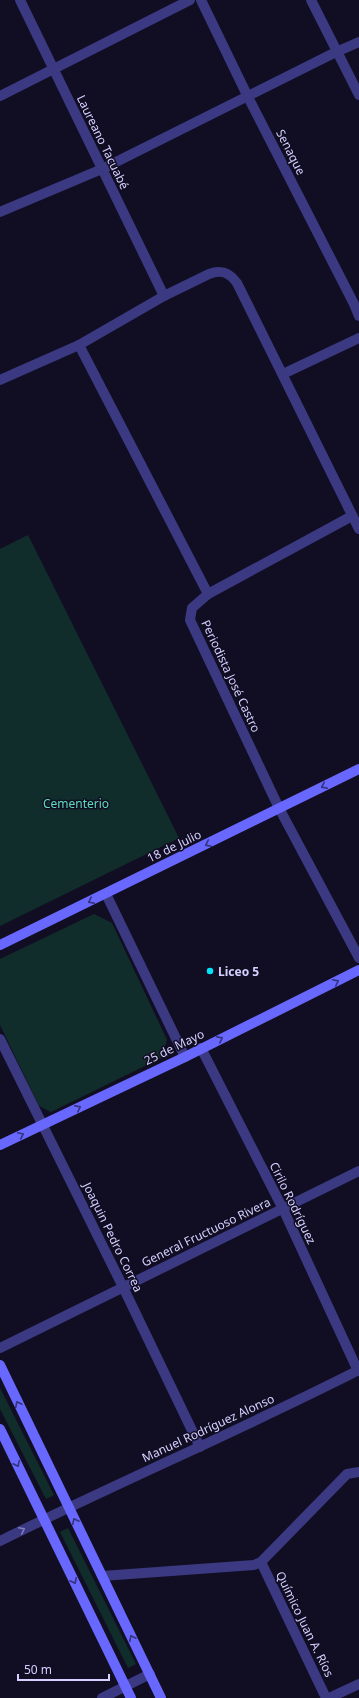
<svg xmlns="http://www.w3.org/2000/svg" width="359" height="1698" viewBox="0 0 359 1698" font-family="'Noto Sans',sans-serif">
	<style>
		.green { fill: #112d2b }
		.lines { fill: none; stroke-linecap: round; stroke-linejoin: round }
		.street { stroke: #3b3982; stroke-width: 10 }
		.secondary { stroke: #6968fe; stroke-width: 10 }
		.oneway { stroke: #34327b }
		.oneway2 { stroke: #807dba }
		.poi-dot { fill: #02e5f9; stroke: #110e23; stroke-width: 1.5 }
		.labels { text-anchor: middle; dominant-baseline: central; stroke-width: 3; stroke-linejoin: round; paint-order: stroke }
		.street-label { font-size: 12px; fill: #d5d0ff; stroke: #110e23 }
		.park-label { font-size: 12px; fill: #5ddebb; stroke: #110e23 }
		.poi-label { font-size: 12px; font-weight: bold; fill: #d5d0ff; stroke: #110e23; text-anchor: start }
	</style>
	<rect width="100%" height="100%" fill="#110e23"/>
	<g class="green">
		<path d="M28,535l151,303 -179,88v-377z"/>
		<path d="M94,914l18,9 55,117 -6,18 -110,54 -12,-6 -39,-81v-66z"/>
		<path d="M0,1388l54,107 -8,4 -46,-90z"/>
		<path d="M68,1528l68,136 -8,4 -68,-136z"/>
	</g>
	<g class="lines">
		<g class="street">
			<path d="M20,0l144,296"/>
			<path d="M201,0l47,97 106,207 5,12"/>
			<path d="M311,0l48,95"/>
			<path d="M0,96l190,-96"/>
			<path d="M0,212l102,-43 234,-117 23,-10"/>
			<path d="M79,345l129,249"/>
			<path d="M283,374l76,-36"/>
			<path d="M0,380l79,-35 85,-49 45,-22c13,-5 21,-1 28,9l122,246"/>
			<path d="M352,516l-144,78 -16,14 -2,12 89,188 80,150"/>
			<path d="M106,894l79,163"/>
			<path d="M0,1039l123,248 77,160"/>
			<path d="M201,1048l82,161 75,162"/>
			<path d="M0,1348l359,-177"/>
			<path d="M0,1541c119,-59 241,-111 359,-171"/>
			<path d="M261,1562l65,136"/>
			<path d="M102,1576l152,-11 7,-3 86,-88 12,-2"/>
			<path d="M102,1698l48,-24"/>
			<path d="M329,1698l30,-14"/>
		</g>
		<g class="secondary">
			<path d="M0,945l359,-176"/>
			<path d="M0,1145l185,-88 174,-87"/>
			<path d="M0,1365l161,333"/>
			<path d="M0,1429l131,269"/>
		</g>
	</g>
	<defs><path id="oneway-chevron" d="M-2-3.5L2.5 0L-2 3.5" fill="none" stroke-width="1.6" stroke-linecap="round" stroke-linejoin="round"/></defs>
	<g class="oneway">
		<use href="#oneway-chevron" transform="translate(324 786) rotate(154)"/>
		<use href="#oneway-chevron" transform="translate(208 844) rotate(154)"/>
		<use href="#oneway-chevron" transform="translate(91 901) rotate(154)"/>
		<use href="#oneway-chevron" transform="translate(336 982) rotate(-26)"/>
		<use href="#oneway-chevron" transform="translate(220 1039) rotate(-27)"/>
		<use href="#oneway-chevron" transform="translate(78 1108) rotate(-26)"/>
		<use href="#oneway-chevron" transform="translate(21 1135) rotate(-25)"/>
		<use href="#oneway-chevron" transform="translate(18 1404) rotate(-116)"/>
		<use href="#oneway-chevron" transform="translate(17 1464) rotate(64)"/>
		<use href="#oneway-chevron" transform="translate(75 1521) rotate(-116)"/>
		<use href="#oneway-chevron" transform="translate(74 1581) rotate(64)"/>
		<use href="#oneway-chevron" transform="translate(132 1638) rotate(-116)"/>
	</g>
	<use class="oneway2" href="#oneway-chevron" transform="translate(22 1530) rotate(-26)"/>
	<circle class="poi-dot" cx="210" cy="971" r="4"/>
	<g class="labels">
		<g class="street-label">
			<text transform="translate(103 142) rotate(64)">Laureano Tacuabé</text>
			<text transform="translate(291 152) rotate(63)">Senaque</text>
			<text transform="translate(231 676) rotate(65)">Periodista José Castro</text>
			<text transform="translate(174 846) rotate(-26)">18 de Julio</text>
			<text transform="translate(174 1047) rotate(-26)">25 de Mayo</text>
			<text transform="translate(293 1203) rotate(64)">Cirilo Rodríguez</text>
			<text transform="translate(206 1232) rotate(-26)">General Fructuoso Rivera</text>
			<text transform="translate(113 1237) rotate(64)">Joaquin Pedro Correa</text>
			<text transform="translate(208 1428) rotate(-25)">Manuel Rodríguez Alonso</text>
			<text transform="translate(305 1624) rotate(64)">Químico Juan A. Ríos</text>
		</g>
		<g class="park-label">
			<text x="76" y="803">Cementerio</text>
		</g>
		<g class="poi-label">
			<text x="218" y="971">Liceo 5</text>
		</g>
	</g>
	<path d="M18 1674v6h91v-6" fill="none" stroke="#d5d0ff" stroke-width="2"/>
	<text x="24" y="1674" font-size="12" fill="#d5d0ff" stroke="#110e23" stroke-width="3" paint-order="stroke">50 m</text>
</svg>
